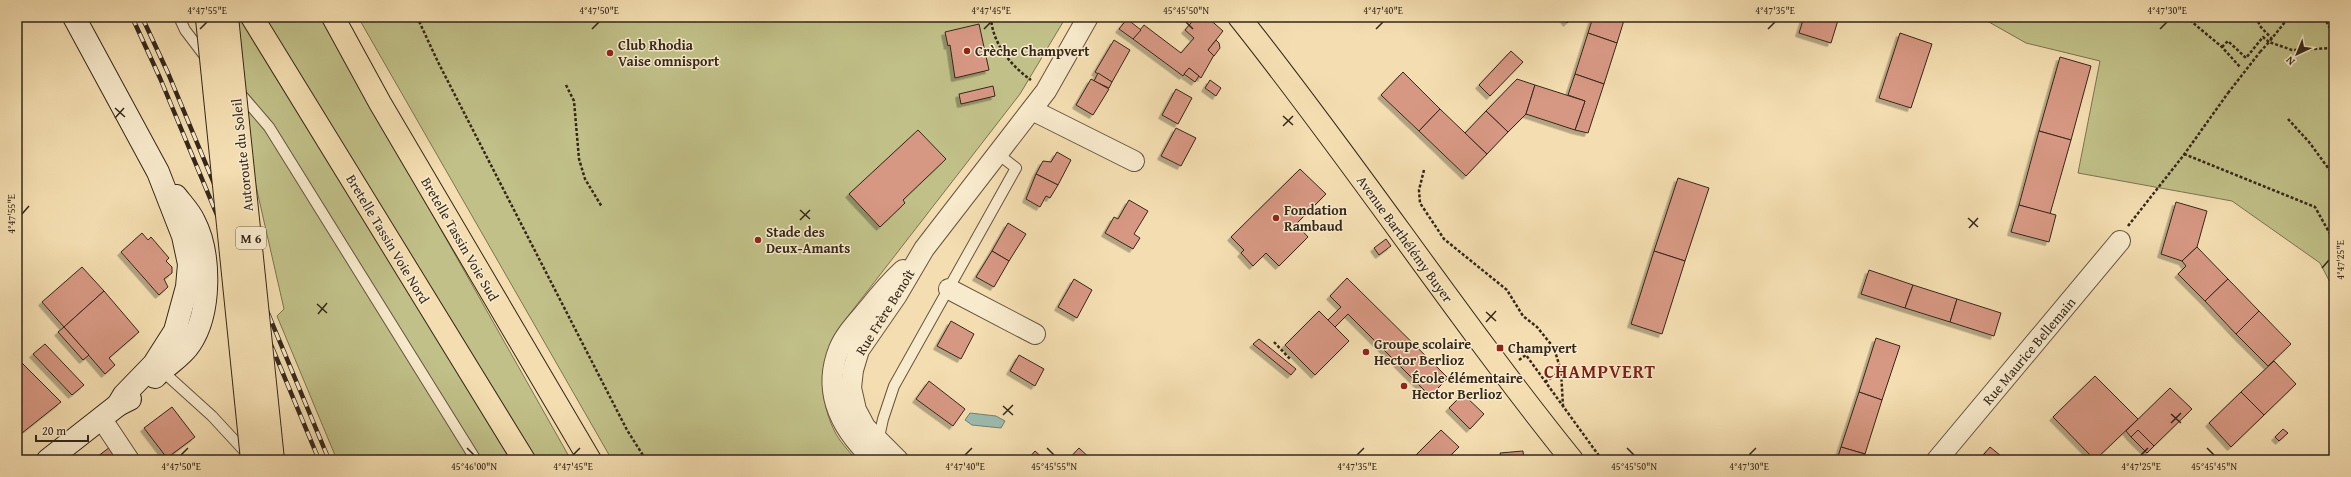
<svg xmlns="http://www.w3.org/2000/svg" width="2351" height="477" viewBox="0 0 2351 477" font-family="'Gentium Book Plus',serif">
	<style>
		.green { fill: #c1c088; stroke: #7b7451 }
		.water { fill: #9cbcb0; stroke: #738074 }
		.building { fill: #d79883; stroke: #35271a; filter: url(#shadow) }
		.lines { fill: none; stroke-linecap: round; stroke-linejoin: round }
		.service-casing { stroke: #655540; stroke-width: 12 }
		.minor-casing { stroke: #655540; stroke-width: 22 }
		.secondary-casing { stroke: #35271a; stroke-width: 24 }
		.primary-casing { stroke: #35271a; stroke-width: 24 }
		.trunk-casing { stroke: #35271a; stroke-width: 24 }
		.path { stroke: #35271a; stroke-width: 2.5; stroke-dasharray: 3 2; stroke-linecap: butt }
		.service { stroke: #f8eacc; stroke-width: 10 }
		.minor { stroke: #f8eacc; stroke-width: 20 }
		.secondary { stroke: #f8eacc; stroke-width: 22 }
		.primary { stroke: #f4deb1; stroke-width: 22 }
		.trunk { stroke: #f4deb1; stroke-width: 22 }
		.rail-casing { stroke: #35271a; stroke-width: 4.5 }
		.rail { stroke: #f8eacc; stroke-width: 3; stroke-dasharray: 9; stroke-linecap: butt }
		.trunk-bridge-casing { stroke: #35271a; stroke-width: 24; stroke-linecap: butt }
		.path-bridge { stroke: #35271a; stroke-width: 2.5; stroke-dasharray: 3 2; stroke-linecap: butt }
		.trunk-bridge { stroke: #f4deb1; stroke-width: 22 }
		.ticks { fill: none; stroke: #35271a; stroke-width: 1.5 }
		.poi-dot { fill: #8f2418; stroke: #f8eacc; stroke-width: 1.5 }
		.labels { text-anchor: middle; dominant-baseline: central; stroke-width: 3; stroke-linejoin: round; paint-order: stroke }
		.shield { fill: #f8eacc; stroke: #70624f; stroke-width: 1 }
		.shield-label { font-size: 13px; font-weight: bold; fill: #35271a }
		.poi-label { font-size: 14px; font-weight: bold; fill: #35271a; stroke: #f8eacc; text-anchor: start }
		.street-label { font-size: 14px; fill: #35271a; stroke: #f8eacc }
		.district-label { font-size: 18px; font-weight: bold; letter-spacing: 1px; fill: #7a1f14; stroke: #f8eacc }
		.neatline { fill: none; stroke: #35271a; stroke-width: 1.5 }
		.ticks-label { font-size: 10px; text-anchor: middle; fill: #35271a }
	</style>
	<defs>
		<filter id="shadow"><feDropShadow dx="-3.5" dy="3.5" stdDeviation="0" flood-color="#0004"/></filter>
	</defs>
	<rect width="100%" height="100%" fill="#f4deb1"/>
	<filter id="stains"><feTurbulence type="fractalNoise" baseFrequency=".005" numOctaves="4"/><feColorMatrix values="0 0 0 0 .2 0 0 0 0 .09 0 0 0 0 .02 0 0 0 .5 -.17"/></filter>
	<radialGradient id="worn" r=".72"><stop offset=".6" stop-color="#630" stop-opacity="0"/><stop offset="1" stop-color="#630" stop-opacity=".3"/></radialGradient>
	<g class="green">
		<path d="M238,17h83l250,443h-234l-60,-144 7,-7 -39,-171 4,-15z"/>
		<path d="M358,17h708l-46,77 -175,226c-21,33 -29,74 -11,110 5,11 15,21 22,30h-244z"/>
		<path d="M1980,17h354v273l-14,-27 -88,-62 -154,-28 22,-112 -74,-18z"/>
	</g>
	<path class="water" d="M970,413l26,3 9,5 -4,7 -29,-3 -7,-5z"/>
	<g class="building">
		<path d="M1196,17h11l16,14 -15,19 6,5 -13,23 -12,-10 -6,8 -50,-37 11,-14 37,28 13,-15 -9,-8z"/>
		<path d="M1565,17h8l-6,6 -3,-4z"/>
		<path d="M1593,17h32l-8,26 -29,-10z"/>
		<path d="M1804,17h35l-8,26 -32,-10z"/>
		<path d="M1127,19l14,11 -8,9 -14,-10z"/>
		<path d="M979,24l10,46 -34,8 -5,-33 -2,1 -3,-14z"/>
		<path d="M1588,33l29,10 -13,41 -29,-10z"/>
		<path d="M1900,33l32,11 -21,64 -32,-10z"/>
		<path d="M1114,40l16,10 -18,32 -17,-10z"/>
		<path d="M1216,40l3,3 1,5 -6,8 -6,-6z"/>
		<path d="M1511,51l12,11 -33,34 -11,-11z"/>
		<path d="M2060,57l31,9 -20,74 -32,-9z"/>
		<path d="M1189,68l10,8 -4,6 -11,-8z"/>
		<path d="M1403,72l37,37 -21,22 -38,-36z"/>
		<path d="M1098,73l14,9 -3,6 -15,-7z"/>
		<path d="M1575,74l29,10 -16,49 -13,-3 10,-29 -17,-6z"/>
		<path d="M1091,79l18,10 -16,26 -17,-10z"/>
		<path d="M1517,79l18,6 -9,29 -18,18 -22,-21z"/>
		<path d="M1210,80l11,8 -5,8 -11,-8z"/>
		<path d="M1535,85l50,16 -10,29 -49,-16z"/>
		<path d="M993,86l2,10 -34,8 -2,-10z"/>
		<path d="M1176,89l16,9 -14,26 -16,-9z"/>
		<path d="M1440,109l47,45 -21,22 -47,-45z"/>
		<path d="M1486,111l22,21 -21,22 -22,-21z"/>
		<path d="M1176,128l20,10 -15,28 -20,-10z"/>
		<path d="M918,130l28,29 -43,41 2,3 -25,24 -31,-33z"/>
		<path d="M2039,131l32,9 -21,74 -31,-9z"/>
		<path d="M1057,152l14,8 -13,25 -22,-11 7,-13 8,1z"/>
		<path d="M1300,169l26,25 -30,30 12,13 -29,29 -13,-13 -13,13 -12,-13 3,-3 -13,-13z"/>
		<path d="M1036,174l22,11 -8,13 -4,-2 -6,11 -14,-8z"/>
		<path d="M1678,178l31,10 -24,73 -31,-10z"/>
		<path d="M1129,200l19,11 -14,23 6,4 -7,11 -28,-16 9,-16 4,2z"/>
		<path d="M2176,202l31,9 -10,36 -15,14 -21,-7z"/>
		<path d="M2019,205l37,10 -7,27 -38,-10z"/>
		<path d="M1008,223l18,11 -17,27 -17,-10z"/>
		<path d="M142,233l6,7 3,-3 18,21 -3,3 6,6v6l-8,6 4,8 -9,8 -38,-43z"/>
		<path d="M1386,239l5,7 -12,9 -5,-7z"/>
		<path d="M2197,247l31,32 -23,22 -27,-27 8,-8 -4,-5z"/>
		<path d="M992,251l17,10 -15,26 -18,-10z"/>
		<path d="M1654,251l31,10 -23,73 -31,-10z"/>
		<path d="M82,267l22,24 -40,36 -22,-25z"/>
		<path d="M1869,270l44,15 -8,23 -44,-14z"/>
		<path d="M1347,278l101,100 -18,18 -82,-82 -13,13 -7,-7 13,-13 -11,-11z"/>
		<path d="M1074,279l18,11 -15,28 -19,-11z"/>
		<path d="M2228,279l31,32 -23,23 -31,-33z"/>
		<path d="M1913,285l44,14 -7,23 -45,-14z"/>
		<path d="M104,291l35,41 -30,26 6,7 -10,9 -41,-47z"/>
		<path d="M1957,299l44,14 -7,23 -44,-14z"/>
		<path d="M1319,311l30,30 -34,34 -30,-30z"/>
		<path d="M2259,311l32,33 -23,22 -32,-32z"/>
		<path d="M951,321l23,13 -13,25 -24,-13z"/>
		<path d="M64,327l25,28 -6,5 -25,-28z"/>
		<path d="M1876,338l24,8 -18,54 -23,-8z"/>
		<path d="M1259,339l37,30 -5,6 -38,-31z"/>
		<path d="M45,344l39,41 -12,10 -39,-41z"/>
		<path d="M1019,355l25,14 -9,17 -25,-15z"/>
		<path d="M17,358l44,44 -44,35z"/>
		<path d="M2274,361l22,23 -32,31 -23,-23z"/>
		<path d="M2095,376l43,43 -43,41 -42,-43z"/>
		<path d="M929,381l36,28 -12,17 -37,-27z"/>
		<path d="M2170,388l22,21 -38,37 -16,-16 -7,7 -5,-6z"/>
		<path d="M1859,392l23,8 -17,54 -24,-7z"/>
		<path d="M2241,392l23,23 -33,32 -22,-24z"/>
		<path d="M1463,394l21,20 -14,15 -21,-21z"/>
		<path d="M172,407l23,30 -28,21 -23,-30z"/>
		<path d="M2283,429l5,4 -9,8 -4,-4z"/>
		<path d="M1441,430l18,17 -13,13h-35z"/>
		<path d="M2138,430l16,16 -7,7 -16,-16z"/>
		<path d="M110,447l9,13h-26z"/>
		<path d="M1841,447l24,7 -2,6h-26z"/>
		<path d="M1990,447l16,13h-27z"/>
		<path d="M1079,448l13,12h-24z"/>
		<path d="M1035,451l10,9h-18z"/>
		<path d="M1523,451l1,9h-23l-1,-7z"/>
	</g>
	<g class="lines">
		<defs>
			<g id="service">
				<path d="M179,17l6,13 22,29"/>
				<path d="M239,92l30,35 207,333"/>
				<path d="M160,369l52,47 37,40"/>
				<path d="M878,442l5,-23 11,-33 122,-218 -18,-14"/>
			</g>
			<g id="minor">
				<path d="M1032,110l102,51"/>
				<path d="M949,289l86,45"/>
				<path d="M101,418l28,42"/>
				<path d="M874,460c-32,-30 -53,-66 -35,-111 6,-15 19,-28 29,-40 11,-14 22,-27 35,-39"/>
				<path d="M898,460l-33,-33 -9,-17 -5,-22 2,-18 6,-20 38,-55 27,-46 122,-158 42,-74"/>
				<path d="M1937,460l183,-219"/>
			</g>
			<g id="secondary">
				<path d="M74,17l84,155 25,64 6,28 -2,23 -12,44 -21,33 -30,31 -6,10"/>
				<path d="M155,377c10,-11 27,-20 35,-33 21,-31 21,-90 4,-123 -4,-9 -12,-17 -18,-25"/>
				<path d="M48,460l70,-55 12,-6"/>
			</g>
			<g id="primary">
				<path d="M252,17l272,443"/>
				<path d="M1239,17c115,144 217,299 333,443"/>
			</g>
			<path id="trunk" d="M333,17l47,86 210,357"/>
		</defs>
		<use href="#service" class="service-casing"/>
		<use href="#minor" class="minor-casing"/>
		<use href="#secondary" class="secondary-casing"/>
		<use href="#primary" class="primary-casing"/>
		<use href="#trunk" class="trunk-casing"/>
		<g class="path">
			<path d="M417,17l21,45 189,368 19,30"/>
			<path d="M991,17c1,26 20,49 40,63"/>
			<path d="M2186,17l36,30 18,20"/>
			<path d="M2256,17l4,9 12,13"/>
			<path d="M2324,17l10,19"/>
			<path d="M2222,47l6,-6 18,17 17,-21 6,5 20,-25"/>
			<path d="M2260,52l9,-10 23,8 42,-2"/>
			<path d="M566,85l8,16 5,58 6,20 17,28"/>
			<path d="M2288,119l21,23 25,34"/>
			<path d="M2184,154l131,53 19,34"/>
			<path d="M1424,170l-5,20 1,13 24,36 63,51 16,26 14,11 17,21 7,23 2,35"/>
			<path d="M2128,226l55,-70 45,-63"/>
			<path d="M1274,342l17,18"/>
			<path d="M1519,360l7,-5 76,105"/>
			<path d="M1545,382l16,-11"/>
		</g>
		<use href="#service" class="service"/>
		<use href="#minor" class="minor"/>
		<use href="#secondary" class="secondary"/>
		<use href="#primary" class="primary"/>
		<use href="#trunk" class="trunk"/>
		<defs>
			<g id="rail">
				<path d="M132,17l28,61 159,382"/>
				<path d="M142,17l26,56 161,387"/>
			</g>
		</defs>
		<use href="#rail" class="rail-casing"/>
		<use href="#rail" class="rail"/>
		<defs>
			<g id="trunk-bridge">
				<path d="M227,17l46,443"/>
				<path d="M207,19l45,441"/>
			</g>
		</defs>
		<use href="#trunk-bridge" class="trunk-bridge-casing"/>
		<path class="path-bridge" d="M2228,93l32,-41"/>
		<use href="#trunk-bridge" class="trunk-bridge"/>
	</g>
	<path class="ticks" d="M1186,22l7,7M200,29l7,-7M592,29l7,-7M984,29l7,-7M1376,29l7,-7M1768,29l7,-7M2160,29l7,-7M115,108l10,9M1283,116l10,9M115,118l9,-10M1283,126l10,-10M800,210l10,9M22,214l7,-8M1968,218l10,9M800,220l10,-10M1969,228l9,-10M2322,268l7,-8M317,304l10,9M1486,312l10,9M318,314l9,-11M1486,322l10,-11M1003,406l10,9M2171,414l10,9M1003,415l10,-10M2171,423l10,-10M467,448l7,7M1047,448l7,7M1627,448l7,7M2207,448l7,7M181,455l7,-7M573,455l7,-7M965,455l7,-7M1357,455l7,-7M1749,455l7,-7M2141,455l7,-7"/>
	<g class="poi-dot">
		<circle cx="967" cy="51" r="4"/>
		<circle cx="610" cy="53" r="4"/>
		<circle cx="1276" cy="218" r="4"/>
		<circle cx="758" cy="240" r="4"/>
		<rect x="1496" y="344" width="8" height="8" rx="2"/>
		<circle cx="1366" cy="352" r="4"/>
		<circle cx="1404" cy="386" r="4"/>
	</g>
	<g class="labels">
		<rect class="shield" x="236" y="227" width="30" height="22" rx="3"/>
		<g class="shield-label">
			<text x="251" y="238">M 6</text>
		</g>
		<g class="poi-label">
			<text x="618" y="45">Club Rhodia<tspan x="618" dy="16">Vaise omnisport</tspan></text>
			<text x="975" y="51">Crèche Champvert</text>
			<text x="1284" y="210">Fondation<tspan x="1284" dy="16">Rambaud</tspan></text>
			<text x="766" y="232">Stade des<tspan x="766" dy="16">Deux-Amants</tspan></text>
			<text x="1374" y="344">Groupe scolaire<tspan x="1374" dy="16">Hector Berlioz</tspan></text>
			<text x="1508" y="348">Champvert</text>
			<text x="1412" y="378">École élémentaire<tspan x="1412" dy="16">Hector Berlioz</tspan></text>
		</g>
		<g class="street-label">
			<text transform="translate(242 155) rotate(-96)">Autoroute du Soleil</text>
			<text transform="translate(388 239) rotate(59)">Bretelle Tassin Voie Nord</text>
			<text transform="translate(460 239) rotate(60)">Bretelle Tassin Voie Sud</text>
			<text transform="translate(1405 239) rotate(54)">Avenue Barthélémy Buyer</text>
			<text transform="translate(885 312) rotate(-58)">Rue Frère Benoît</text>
			<text transform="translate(2029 351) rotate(-50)">Rue Maurice Bellemain</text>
		</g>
		<g class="district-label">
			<text x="1600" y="371">CHAMPVERT</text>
		</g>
	</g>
	<rect width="2351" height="477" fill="none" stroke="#f4deb1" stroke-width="44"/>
	<g transform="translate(2297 54) rotate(224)" stroke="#f8eacc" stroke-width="3" paint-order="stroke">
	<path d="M0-3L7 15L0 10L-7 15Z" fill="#35271a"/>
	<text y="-6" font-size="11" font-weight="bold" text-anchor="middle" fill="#35271a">N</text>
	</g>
	<path d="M36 435v6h52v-6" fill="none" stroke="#35271a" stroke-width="2"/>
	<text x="42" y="435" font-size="12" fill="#35271a" stroke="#f8eacc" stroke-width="3" paint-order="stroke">20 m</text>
	<rect x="22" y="22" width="2307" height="433" class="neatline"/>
	<g class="ticks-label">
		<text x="207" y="14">4°47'55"E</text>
		<text x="599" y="14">4°47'50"E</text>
		<text x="991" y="14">4°47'45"E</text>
		<text x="1186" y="14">45°45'50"N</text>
		<text x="1383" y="14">4°47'40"E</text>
		<text x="1775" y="14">4°47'35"E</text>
		<text x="2167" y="14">4°47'30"E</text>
		<text transform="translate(11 214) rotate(-90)" y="4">4°47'55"E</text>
		<text transform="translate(2340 260) rotate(-90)" y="4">4°47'25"E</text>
		<text x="181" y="470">4°47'50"E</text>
		<text x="474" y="470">45°46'00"N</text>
		<text x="573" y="470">4°47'45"E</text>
		<text x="965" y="470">4°47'40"E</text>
		<text x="1054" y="470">45°45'55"N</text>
		<text x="1357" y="470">4°47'35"E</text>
		<text x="1634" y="470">45°45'50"N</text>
		<text x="1749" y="470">4°47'30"E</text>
		<text x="2141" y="470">4°47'25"E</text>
		<text x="2214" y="470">45°45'45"N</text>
	</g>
	<rect width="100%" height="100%" filter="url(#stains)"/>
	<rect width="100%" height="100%" fill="url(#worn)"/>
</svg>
